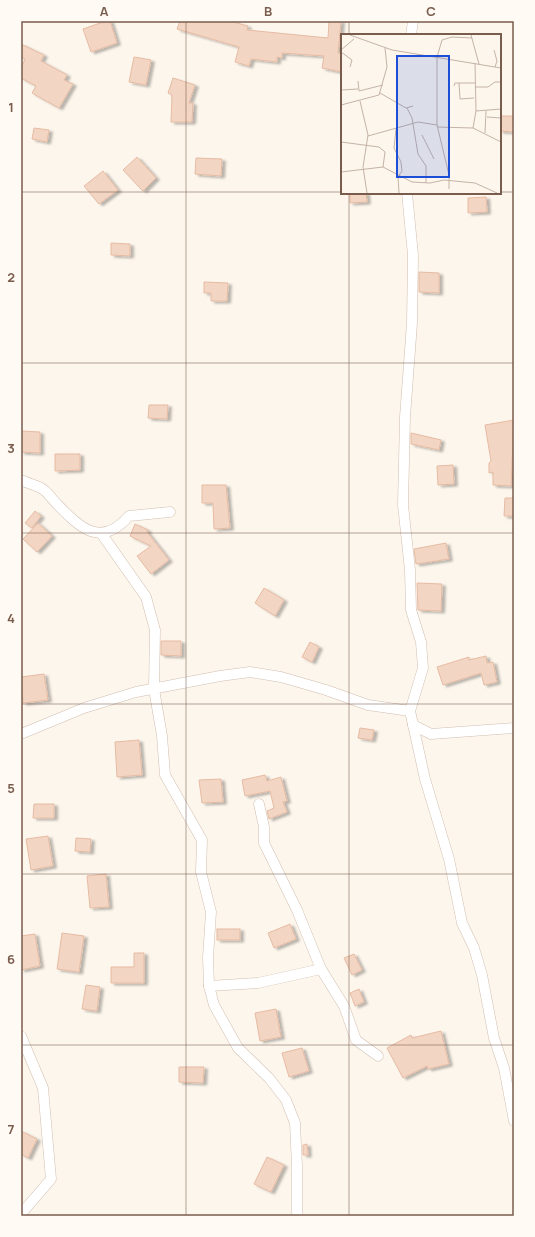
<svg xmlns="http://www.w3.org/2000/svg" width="535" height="1237" viewBox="0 0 535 1237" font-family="Manrope,sans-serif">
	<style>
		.building { fill: #f3d5c3; stroke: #e6bba3; filter: url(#shadow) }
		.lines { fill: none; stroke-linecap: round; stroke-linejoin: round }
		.minor-casing { stroke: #d1beb0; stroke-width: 11 }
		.minor { stroke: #fff; stroke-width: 10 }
		.grid { fill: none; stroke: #7a5c4d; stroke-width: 1; stroke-opacity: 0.55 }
		.inset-road { fill: none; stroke: #c5b3a7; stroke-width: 1 }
		.view { fill: #1d4ed8; fill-opacity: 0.15; stroke: #1d4ed8; stroke-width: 2 }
		.inset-edge { fill: none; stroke: #7a5c4d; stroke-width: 2 }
		.neatline { fill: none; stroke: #7a5c4d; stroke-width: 1.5 }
		.grid-label { font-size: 13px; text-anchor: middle; font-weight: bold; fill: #7a5c4d }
	</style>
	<defs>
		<filter id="shadow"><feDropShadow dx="3.5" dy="2" stdDeviation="1" flood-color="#0004"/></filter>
	</defs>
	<rect width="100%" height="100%" fill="#fdf6ec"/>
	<g class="building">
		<path d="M106,21h4l7,22 -26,9 -8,-23z"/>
		<path d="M180,21h50l18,5 -1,4 81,8 1,-17h12l-3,32 4,1v18l-20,-4 2,-12 -42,-3v5l-5,-1v5l-26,-3 -2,7 -14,-4 4,-15 -62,-18z"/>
		<path d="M21,44l23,11 -3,6 26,14 -3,5 9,4 -14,24 -27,-15 4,-7 -15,-8v-10l4,-9 -4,-2z"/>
		<path d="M134,57l17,3 -5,25 -17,-3z"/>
		<path d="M173,78l22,7 -6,18h4l-1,19h-21l1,-27 -4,-2z"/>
		<path d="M500,116h14v16l-14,-1z"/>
		<path d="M34,128l15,2 -2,12 -15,-3z"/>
		<path d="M137,157l19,21 -13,13 -20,-21z"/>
		<path d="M196,158l26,1 -1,17 -26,-2z"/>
		<path d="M103,171l15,19 -19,14 -15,-18z"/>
		<path d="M350,193h16l1,9 -17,1z"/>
		<path d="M486,197l1,15 -19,1v-15z"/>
		<path d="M111,243l19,1v12l-19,-1z"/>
		<path d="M419,272l20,1v20l-20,-1z"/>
		<path d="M204,282l24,1 -1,18h-16v-8h-7z"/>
		<path d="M149,405h19l-1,14 -19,-1z"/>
		<path d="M514,420l-3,66 -18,-1v-13l-4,1v-10l2,-2 -6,-36z"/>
		<path d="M21,431l19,1v21l-19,-1z"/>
		<path d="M411,433l30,7 -2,10 -28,-6z"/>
		<path d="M55,454h25v16l-25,1z"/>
		<path d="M453,465l1,19 -16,1 -1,-19z"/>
		<path d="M202,485h24l4,43 -16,1 -1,-26h-11z"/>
		<path d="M505,498h9v18h-10z"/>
		<path d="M35,511l6,5 -9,12 -7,-5z"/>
		<path d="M38,523l14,13 -15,16 -14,-13z"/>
		<path d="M135,524l13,6 -1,2 22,28 -18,14 -14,-18 14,-10 -21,-10z"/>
		<path d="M446,543l3,16 -33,5 -2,-15z"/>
		<path d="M417,583l25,1 -1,27 -23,-1z"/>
		<path d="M264,588l20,12 -9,16 -20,-13z"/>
		<path d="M161,641h20v15l-20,-1z"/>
		<path d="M310,642l9,5 -7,15 -10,-5z"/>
		<path d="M486,656l1,7 6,-1 4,20 -13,3 -3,-12 -38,12 -6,-18 32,-10v3z"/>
		<path d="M44,674l4,26 -25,3 -2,-26z"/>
		<path d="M360,728l14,2 -2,10 -14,-2z"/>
		<path d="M139,740l3,35 -25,2 -2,-35z"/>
		<path d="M265,775l2,6 14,-4 6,24 -4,1 4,10 -18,7 -2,-8 7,-3 -4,-17 -25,5 -3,-16z"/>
		<path d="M221,779l2,23 -21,1 -3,-23z"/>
		<path d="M34,804h20v14h-21z"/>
		<path d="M48,836l5,30 -22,4 -5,-31z"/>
		<path d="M76,838l15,1 -1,13 -15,-1z"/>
		<path d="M106,874l3,33 -19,1 -3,-32z"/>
		<path d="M290,924l6,15 -22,9 -6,-15z"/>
		<rect x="217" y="929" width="23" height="11"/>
		<path d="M62,933l22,3 -5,36 -22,-3z"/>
		<path d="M35,934l5,32 -19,4v-34z"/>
		<path d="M134,953h10v30h-33v-16h23z"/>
		<path d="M354,954l8,16 -10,5 -8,-17z"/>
		<path d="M86,985l14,2 -3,24 -15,-2z"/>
		<path d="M359,989l5,13 -9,4 -5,-13z"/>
		<path d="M276,1009l5,28 -21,4 -5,-28z"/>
		<path d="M441,1031l8,33 -21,5 -1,-3 -24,12 -16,-30 24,-13 1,3z"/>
		<path d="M302,1048l7,23 -20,6 -7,-24z"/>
		<path d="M179,1067h25l-1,16 -24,-1z"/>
		<path d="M21,1131l16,8 -9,19 -7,-4z"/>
		<path d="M307,1144l1,11h-5v-10z"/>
		<path d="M267,1157l17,8 -13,27 -17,-8z"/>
	</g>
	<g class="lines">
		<defs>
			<g id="minor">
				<path d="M411,35l2,-14"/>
				<path d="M407,193l6,62 -1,68 -7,94 -2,88 7,65 1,40 10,32 2,26 -13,43 15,68 24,80 13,64 12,25 8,27 12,63 10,30 10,53"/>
				<path d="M21,480c6,3 14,5 20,8 6,3 11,11 15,15 25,26 45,45 73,13l41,-4"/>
				<path d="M101,533l45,64 9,33 -1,59 8,47 3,39 37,65 -1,32 10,40 -3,45 1,29 5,19 24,43 31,30 17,22 9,23 2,43v50"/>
				<path d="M413,725l18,9 83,-6"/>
				<path d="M21,734l63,-26 52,-16 84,-16 30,-4 31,5 45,13 42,15 42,6"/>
				<path d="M259,804l5,23v16l33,67 24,59 23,37 12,34 22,16"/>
				<path d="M209,986l49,-3 63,-14"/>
				<path d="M21,1036l22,52 8,91 -30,35"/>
			</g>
		</defs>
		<use href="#minor" class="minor-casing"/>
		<use href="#minor" class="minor"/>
	</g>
	<path class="grid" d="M186,21v1195M349,21v14M21,192h321M500,192h14M349,193v1023M21,363h493M21,533h493M21,704h493M21,874h493M21,1045h493"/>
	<g transform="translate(341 34)">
		<rect width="160" height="160" fill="#fdf6ec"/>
		<path class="inset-road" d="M9,1l42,15 109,18M130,1l8,29M0,16l13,-11M153,16l3,11 -2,6M0,18l11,8 -2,7M17,47l1,10 24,-6M118,49l1,16 14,-1M113,52l1,-3h20M134,53h13l7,-5h6M0,56l17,-1M39,59l26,15 7,-2M19,67l8,34 -5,32 4,26M0,71l38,-10 8,-28 -2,-19M66,74l5,10 6,36 8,12v17M135,77l25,-2M146,83l14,1M96,93l36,1 28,14M132,94l3,-17 -1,-48M55,95l-2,19 7,14 1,9 -4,6M144,99l1,-22M81,101l12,24M27,102l50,-14 19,3M0,108l38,5 6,5 -2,15M0,138l42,-5 29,15 18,1 14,-3 31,3 22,10M57,143l1,16M108,155v-14l-12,-50v-68l5,-17 10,-3 20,1"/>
		<path class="view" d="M56,22h52v121h-52z"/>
		<rect width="160" height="160" class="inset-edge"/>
	</g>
	<rect width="535" height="1237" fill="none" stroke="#fffaf3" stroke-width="44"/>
	<rect x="22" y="22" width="491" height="1193" class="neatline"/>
	<g class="grid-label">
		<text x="104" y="16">A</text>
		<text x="268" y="16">B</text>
		<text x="431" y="16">C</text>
		<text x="11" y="112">1</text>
		<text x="11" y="282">2</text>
		<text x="11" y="453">3</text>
		<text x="11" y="623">4</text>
		<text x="11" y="793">5</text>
		<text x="11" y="964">6</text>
		<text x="11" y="1134">7</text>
	</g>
</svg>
